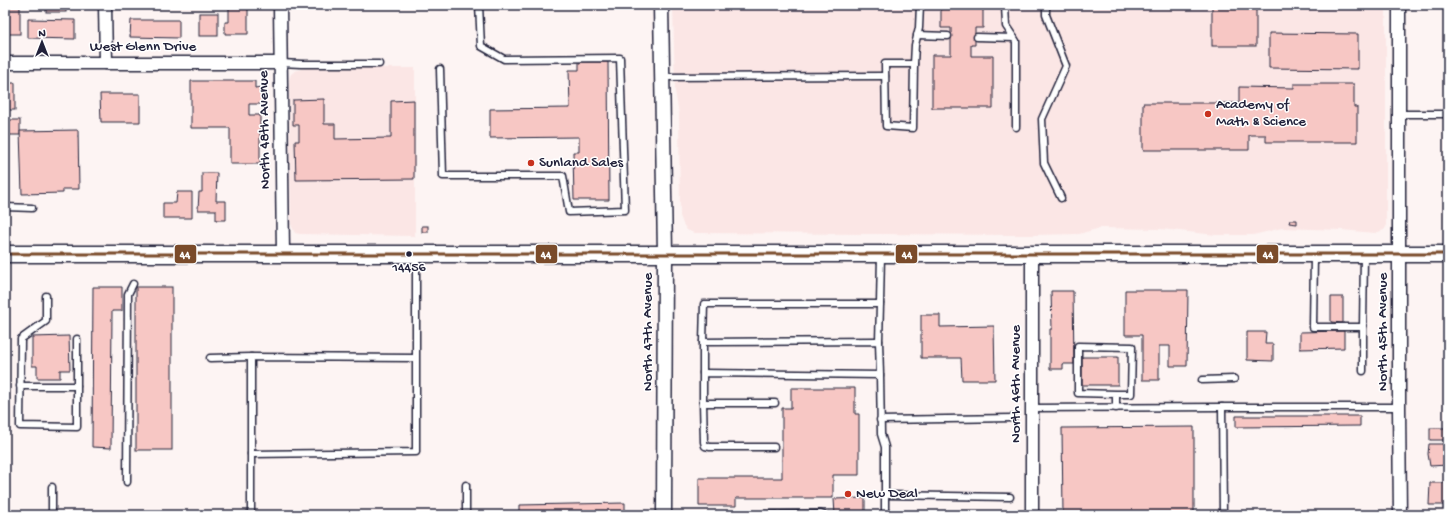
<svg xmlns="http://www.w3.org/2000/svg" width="1453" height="520" viewBox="0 0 1453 520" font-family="'Gochi Hand',sans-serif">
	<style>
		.built { fill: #fbe6e5 }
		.building { fill: #f7c7c4; stroke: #22223b }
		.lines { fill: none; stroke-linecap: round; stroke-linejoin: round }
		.service-casing { stroke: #22223b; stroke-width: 9 }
		.minor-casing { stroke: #22223b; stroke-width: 15 }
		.tertiary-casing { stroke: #22223b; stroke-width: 17 }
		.secondary-casing { stroke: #22223b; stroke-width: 19 }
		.service { stroke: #fff; stroke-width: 6 }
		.minor { stroke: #fff; stroke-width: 12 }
		.tertiary { stroke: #fff; stroke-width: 14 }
		.secondary { stroke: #fff; stroke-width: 16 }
		.bus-1-casing { stroke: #fff; stroke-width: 6 }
		.bus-1 { stroke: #7a4b2a; stroke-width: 3 }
		.poi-dot { fill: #c8321e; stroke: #fff; stroke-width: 1.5 }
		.bus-dot { fill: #22223b; stroke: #fff; stroke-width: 1.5 }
		.labels { text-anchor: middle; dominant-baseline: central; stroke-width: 3; stroke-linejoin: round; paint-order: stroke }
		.bus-label { font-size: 14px; fill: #22223b; stroke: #fff }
		.street-label { font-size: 15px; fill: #22223b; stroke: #fff }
		.poi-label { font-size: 15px; fill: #22223b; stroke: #fff; text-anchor: start }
		.line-badge { stroke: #fff; stroke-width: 1.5 }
		.badge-label { font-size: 11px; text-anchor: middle; font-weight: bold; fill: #fff }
	</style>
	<rect width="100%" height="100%" fill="#fdf4f3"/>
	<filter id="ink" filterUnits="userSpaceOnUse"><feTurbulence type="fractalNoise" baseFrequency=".025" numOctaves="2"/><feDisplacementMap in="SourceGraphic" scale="8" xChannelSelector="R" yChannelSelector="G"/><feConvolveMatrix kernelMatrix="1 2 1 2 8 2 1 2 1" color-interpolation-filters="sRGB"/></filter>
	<g filter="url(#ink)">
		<g class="built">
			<path d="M673,5h713v222l-2,3 -9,3 -33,-3 -60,-2 -29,7h-37l-55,-6 -61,-1 -21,6 -48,1 -337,-2 -7,-3 -4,-6 -3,-8 -1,-102 -4,-23z"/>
			<path d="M305,68h110v168l-115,-2 -5,-1 -2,-4 -2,-5 -2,-144 2,-6 4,-3z"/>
		</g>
		<g class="building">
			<rect x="46" y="5" width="20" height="7"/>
			<path d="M229,5h19v29h-23v-12h4z"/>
			<path d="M941,5h42v23h-8v17h-4v11h22v52h-61v-53h19v-27h-10z"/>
			<rect x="1212" y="5" width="44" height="41"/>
			<rect x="5" y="7" width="15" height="27"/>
			<rect x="199" y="13" width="19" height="23"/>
			<path d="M28,19l47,1v19l-47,-1z"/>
			<path d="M131,20h48v18l-49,-1z"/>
			<path d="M1269,33l89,1v35l-89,-1z"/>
			<path d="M579,62h29l1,138h-35l-1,-48h6v-15l-89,1v-29l80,-1 -1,-38h10z"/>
			<path d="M191,81h64v7l7,-1v17h-13v11h11v49h-30v-36h-39z"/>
			<rect x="5" y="83" width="10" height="27"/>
			<path d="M1294,84h60v23h3v35h-91v-7h-17v15h-106v-47h96v-16l55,1z"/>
			<path d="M100,94h40v28h-39z"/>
			<path d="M324,99v25h11v15l56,-1v-37l23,-1v79l-118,1 -1,-39h4v-16h-6v-25z"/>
			<rect x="5" y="120" width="15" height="15"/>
			<path d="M78,130l1,59h-16v4l-41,1 -2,-63z"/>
			<path d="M202,173h15l-1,28h10v19h-10v-10h-18l1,-18h3z"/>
			<path d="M177,192h15v26h-29v-15h13z"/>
			<path d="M1290,220h7v4l-8,-1z"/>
			<rect x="422" y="226" width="6" height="6"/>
			<path d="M93,287h29v24h-10l-1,137 -19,-1z"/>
			<rect x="136" y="287" width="36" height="163"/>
			<path d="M1125,290h63l-1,76h-17v-20h-11v34h-17v-45h-17z"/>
			<path d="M1051,291h22l1,73h-11v5h-13v-40h2z"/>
			<path d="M1331,297h12v26l-12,-1z"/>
			<path d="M921,315h19v12l54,-1 1,54h-33l-1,-22h-40z"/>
			<path d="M1344,331v17l-44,1v-17z"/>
			<path d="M1247,332h19l-1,12h8v17l-26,-1z"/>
			<path d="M69,336l1,34h-10v8h-23v-12h-5v-29z"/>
			<rect x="1082" y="357" width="36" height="28"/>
			<path d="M791,388h64v26h4v61h-26v23h-97v8h-37v-28h83v-70h9z"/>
			<path d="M1236,416h124v10l-124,1z"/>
			<path d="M1194,427v88h-131l-1,-87z"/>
			<rect x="1430" y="428" width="18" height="12"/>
			<path d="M1429,444h19v21l-18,1 -2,-12z"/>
			<path d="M1430,483h18v22h-19z"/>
			<path d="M865,498v17h-30l-1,-16z"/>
			<path d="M625,503v12h-106v-10z"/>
		</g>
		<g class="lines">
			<defs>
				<g id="service">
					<path d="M1005,5l1,21 10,15v86"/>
					<path d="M1046,5v10l20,51 -24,53 2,44 17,35"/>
					<path d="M917,35l31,1"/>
					<path d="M977,37l37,1"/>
					<path d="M281,63l20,1h78"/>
					<path d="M885,64h29l-1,64 -27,-2z"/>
					<path d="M914,64l1,-19 4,-17 1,-23"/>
					<path d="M440,69l3,107h120l6,36 56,-2 -5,-152 -116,1 -23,-13 -2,-41"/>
					<path d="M662,77l223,-1"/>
					<path d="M1399,114h49"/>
					<path d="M5,207l27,1"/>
					<path d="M416,255v197l-165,2v-97l165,1"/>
					<path d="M1314,255l-1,72h50v44"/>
					<path d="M46,296v25l-25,18 -1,87 57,1v-88"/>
					<path d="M1363,327l1,-72"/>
					<path d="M879,341l1,-37"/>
					<path d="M210,358l41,-1"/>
					<path d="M703,373v-31"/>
					<path d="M880,375l1,59 4,13v68"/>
					<path d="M1202,380l32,-1"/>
					<path d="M20,386h57"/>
					<path d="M1116,394h15l1,-47 -54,-1v47l38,1v14"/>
					<path d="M703,403l1,39 1,4 5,1h64"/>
					<path d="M775,403h-72v-30l177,2 -1,-34 -176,1 1,-38h176l1,-49"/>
					<path d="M1032,408l190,-1"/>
					<path d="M880,420l133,-2"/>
					<path d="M251,454v61"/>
					<path d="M127,482l1,-188 5,-10"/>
					<path d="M885,495l125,2"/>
					<path d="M52,515v-28"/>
					<path d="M466,515v-30"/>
					<path d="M743,515l78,-1 3,1"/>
					<path d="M1223,515l-1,-108h177"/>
				</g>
				<g id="minor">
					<path d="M105,5l1,58"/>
					<path d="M280,5l3,249"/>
					<path d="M1399,5v402l1,108"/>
					<path d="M5,63h276"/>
					<path d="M1032,515v-261"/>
				</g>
				<path id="tertiary" d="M661,5l4,249 -1,261"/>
				<path id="secondary" d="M5,254h1443"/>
			</defs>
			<use href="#service" class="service-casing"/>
			<use href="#minor" class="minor-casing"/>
			<use href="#tertiary" class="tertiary-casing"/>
			<use href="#secondary" class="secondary-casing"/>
			<use href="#service" class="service"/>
			<use href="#minor" class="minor"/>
			<use href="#tertiary" class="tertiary"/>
			<use href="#secondary" class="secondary"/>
			<defs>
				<path id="bus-1" d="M5,254h1443"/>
			</defs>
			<use href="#bus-1" class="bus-1-casing"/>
			<use href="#bus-1" class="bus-1"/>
		</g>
	</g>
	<g class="poi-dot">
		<circle cx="1208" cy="114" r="4"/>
		<circle cx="531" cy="163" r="4"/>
		<circle cx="848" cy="494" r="4"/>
	</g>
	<circle class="bus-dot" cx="409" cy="254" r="3.5"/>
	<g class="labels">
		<g class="bus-label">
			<text x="409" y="268">14456</text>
		</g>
		<g class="street-label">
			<text x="143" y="47">West Glenn Drive</text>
			<text transform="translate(265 130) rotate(-91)">North 48th Avenue</text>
			<text transform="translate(648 332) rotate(-90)">North 47th Avenue</text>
			<text transform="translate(1383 332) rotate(-90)">North 45th Avenue</text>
			<text transform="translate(1016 384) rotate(-90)">North 46th Avenue</text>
		</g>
		<g class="poi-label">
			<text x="1216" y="105">Academy of<tspan x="1216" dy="17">Math &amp; Science</tspan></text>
			<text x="539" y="163">Sunland Sales</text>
			<text x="856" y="494">New Deal</text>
		</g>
	</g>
	<g class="line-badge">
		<rect x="174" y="244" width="23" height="20" rx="4" fill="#7a4b2a"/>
		<rect x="535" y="244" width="23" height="20" rx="4" fill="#7a4b2a"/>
		<rect x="895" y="244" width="23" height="20" rx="4" fill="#7a4b2a"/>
		<rect x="1256" y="244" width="23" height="20" rx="4" fill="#7a4b2a"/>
	</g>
	<g class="badge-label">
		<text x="185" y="258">44</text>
		<text x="546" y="258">44</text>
		<text x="907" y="258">44</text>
		<text x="1268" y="258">44</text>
	</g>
	<rect width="1453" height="520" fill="none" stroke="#fff" stroke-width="20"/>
	<rect x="10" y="10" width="1433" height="500" fill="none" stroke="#22223b" stroke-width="1.5" filter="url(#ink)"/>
	<g transform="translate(42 42)" stroke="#ffffff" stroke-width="3" paint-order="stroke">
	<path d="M0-3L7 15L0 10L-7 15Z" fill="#22223b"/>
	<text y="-6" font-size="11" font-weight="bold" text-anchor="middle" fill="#22223b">N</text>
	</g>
</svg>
